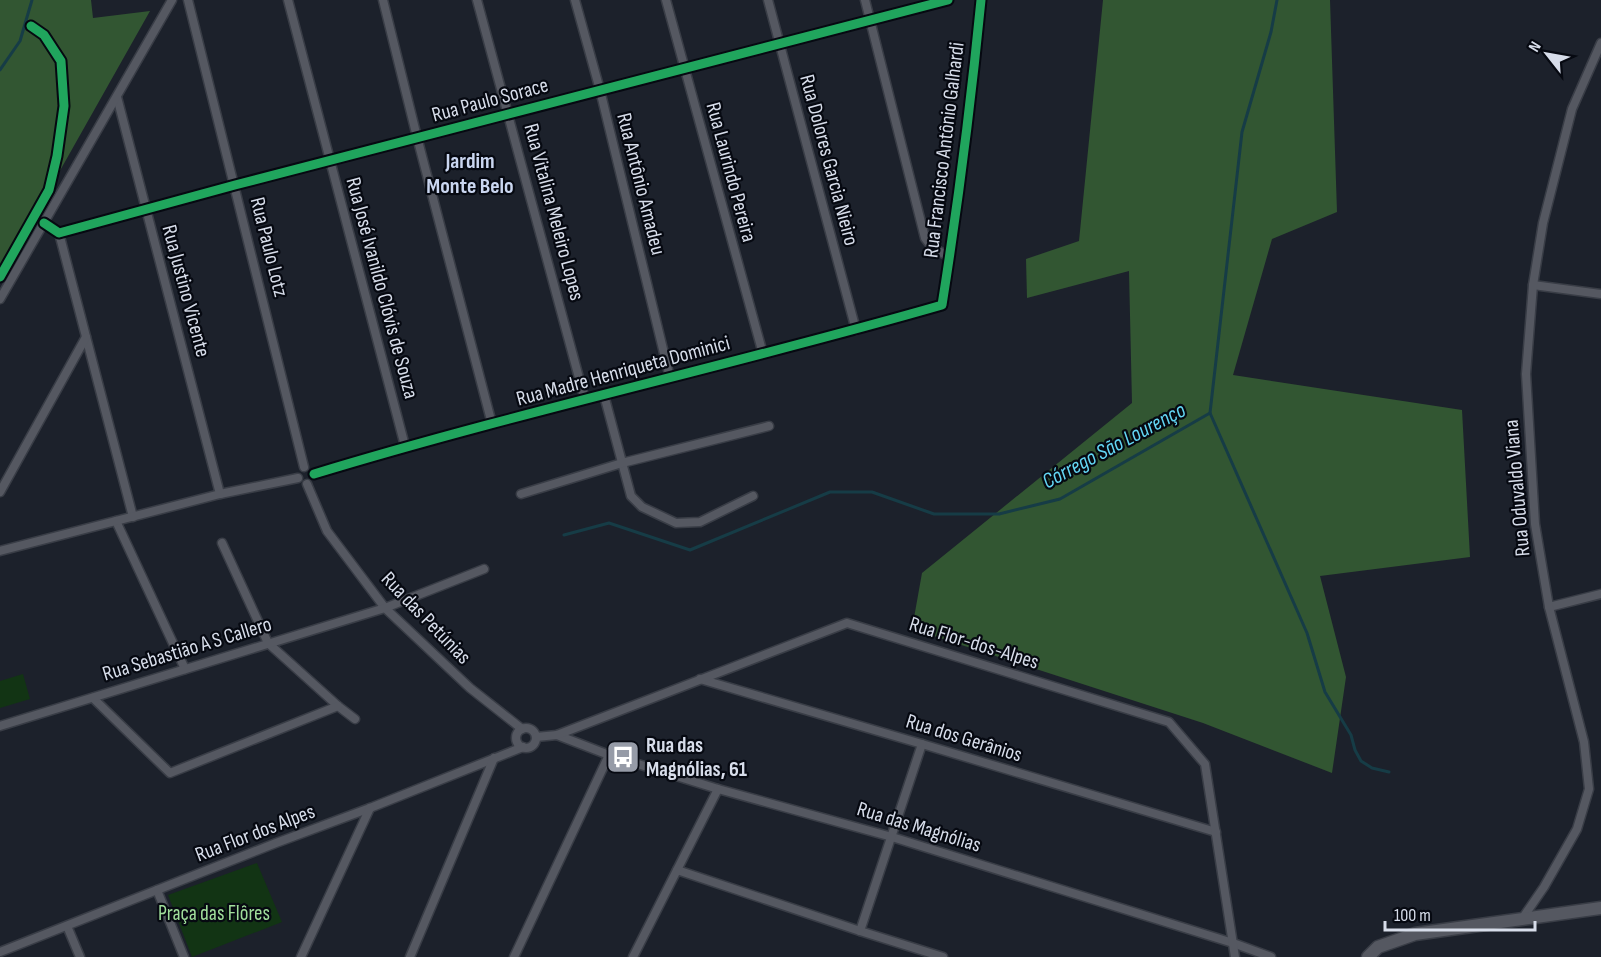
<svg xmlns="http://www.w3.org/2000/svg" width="1601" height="957" viewBox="0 0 1601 957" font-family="'Sofia Sans Condensed',sans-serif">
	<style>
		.green { fill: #123414 }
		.forest { fill: #325632 }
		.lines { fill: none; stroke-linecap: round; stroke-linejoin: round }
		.stream { stroke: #163c46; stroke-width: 3 }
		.street-casing { stroke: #393d46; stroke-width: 11 }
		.secondary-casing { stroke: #393d46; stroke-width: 15 }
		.street { stroke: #555861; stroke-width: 8 }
		.secondary { stroke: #555861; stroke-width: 12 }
		.cycleway-casing { stroke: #060911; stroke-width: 13 }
		.cycleway { stroke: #20a55d; stroke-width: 9 }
		.labels { text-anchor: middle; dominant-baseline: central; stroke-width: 4.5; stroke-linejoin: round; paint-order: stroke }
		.street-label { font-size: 21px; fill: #d7ddea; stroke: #060911 }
		.poi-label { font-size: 21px; font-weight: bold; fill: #d7ddea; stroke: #060911; text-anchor: start }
		.park-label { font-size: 21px; fill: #a0de9b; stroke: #060911 }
		.neighbourhood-label { font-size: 22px; font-weight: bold; fill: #cad6f0; stroke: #060911 }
		.water-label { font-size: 22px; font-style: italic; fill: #63d6f3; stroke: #060911 }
	</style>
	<rect width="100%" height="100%" fill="#1c212b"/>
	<g class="green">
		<path d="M23,674l7,25 -30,9v-27z"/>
		<path d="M257,863l25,59 -90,35 -24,-62z"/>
	</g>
	<g class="forest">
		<path d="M0,0h91l2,18 57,-7 -150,266z"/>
		<path d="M1103,0h227l7,212 -65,27 -39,136 229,35 8,147 -150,19 26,101 -14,96 -129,-50 -291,-94 10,-56 210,-170 -3,-132 -102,27 -1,-39 53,-18z"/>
	</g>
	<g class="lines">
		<g class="stream">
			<path d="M0,70l20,-29 12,-41"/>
			<path d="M1210,413l97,220 18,59 26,43 4,15 6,11 11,7 17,4"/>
			<path d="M564,535l45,-12 81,27 140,-58h42l62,22h65l61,-15 150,-86 32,-281 29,-100 6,-32"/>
		</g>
		<defs>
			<g id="street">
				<path d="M188,0l116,467"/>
				<path d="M288,0l117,446"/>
				<path d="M383,0l34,137 75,287"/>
				<path d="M477,0l108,400"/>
				<path d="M575,0l25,90 70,288"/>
				<path d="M666,0l97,354"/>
				<path d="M768,0l88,330"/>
				<path d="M865,0l60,238 7,9 17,10"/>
				<path d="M117,97l103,397"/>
				<path d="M44,223l15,10 176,-48 713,-185"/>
				<path d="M59,233l74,284"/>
				<path d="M1533,285l68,9"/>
				<path d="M0,299l172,-299"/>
				<path d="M604,395l27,101 11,11 34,16 24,-1 53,-26"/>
				<path d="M314,474c207,-63 420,-109 628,-169 16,-101 29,-203 39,-305"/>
				<path d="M307,484l20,47 58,77 85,80 52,41"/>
				<path d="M0,492l86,-155"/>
				<path d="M521,494l101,-31 147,-37"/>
				<path d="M116,521l69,148"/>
				<path d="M222,543l46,100 70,63 17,13"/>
				<path d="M0,551l220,-57 78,-16"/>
				<path d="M1549,607l52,-13"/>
				<path d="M700,679l222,65 294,88"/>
				<path d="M93,698l77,75 168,-67"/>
				<path d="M0,726l385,-118 99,-39"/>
				<circle cx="526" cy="738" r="10"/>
				<path d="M557,735l52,20 109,34 174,48 341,106 38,14"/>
				<path d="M536,737l21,-2 290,-112 322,99 36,42 30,193"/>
				<path d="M677,870l183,61 83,26"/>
				<path d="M157,890l27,67"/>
				<path d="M1522,919l22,-32 33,-58 12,-40 -5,-47 -35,-135 -14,-83 -9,-150 7,-89 10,-62 29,-114 29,-66"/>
				<path d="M67,926l13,31"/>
				<path d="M860,931l62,-187"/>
				<path d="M0,952l276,-109 94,-35 153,-61"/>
				<path d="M301,957l69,-149"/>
				<path d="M410,957l84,-199"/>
				<path d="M514,957l95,-202"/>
				<path d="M633,957l85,-168"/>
			</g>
			<path id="secondary" d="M1368,957l10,-10 37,-13 186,-26"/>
		</defs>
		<use href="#street" class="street-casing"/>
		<use href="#secondary" class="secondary-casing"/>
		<use href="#street" class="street"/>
		<use href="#secondary" class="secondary"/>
		<defs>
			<g id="cycleway">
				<path d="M44,223l15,10 176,-48 713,-185"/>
				<path d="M0,277l49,-87 8,-34 7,-50 -3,-45 -17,-26 -13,-9"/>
				<path d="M314,474c207,-63 420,-109 628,-169 16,-101 29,-203 39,-305"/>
			</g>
		</defs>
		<use href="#cycleway" class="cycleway-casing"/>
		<use href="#cycleway" class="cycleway"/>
	</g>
	<defs>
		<symbol id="bus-square" viewBox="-11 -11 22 22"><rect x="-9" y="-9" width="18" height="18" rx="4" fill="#969ba7" stroke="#060911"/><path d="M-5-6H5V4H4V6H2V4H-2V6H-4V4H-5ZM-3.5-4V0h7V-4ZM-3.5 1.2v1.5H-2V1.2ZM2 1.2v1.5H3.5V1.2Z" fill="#fff"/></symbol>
	</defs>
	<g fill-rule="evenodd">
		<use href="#bus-square" x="604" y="738" width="38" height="38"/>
	</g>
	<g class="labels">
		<g class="street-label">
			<text transform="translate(490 100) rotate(-15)">Rua Paulo Sorace</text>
			<text transform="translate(944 150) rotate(-83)">Rua Francisco Antônio Galhardi</text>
			<text transform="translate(829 160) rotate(75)">Rua Dolores Garcia Nieiro</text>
			<text transform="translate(731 172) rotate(75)">Rua Laurindo Pereira</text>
			<text transform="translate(641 184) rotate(76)">Rua Antônio Amadeu</text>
			<text transform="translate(554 212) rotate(75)">Rua Vitalina Meleiro Lopes</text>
			<text transform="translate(269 247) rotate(76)">Rua Paulo Lotz</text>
			<text transform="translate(382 288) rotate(75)">Rua José Ivanildo Clóvis de Souza</text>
			<text transform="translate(186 291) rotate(75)">Rua Justino Vicente</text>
			<text transform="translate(623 371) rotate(-15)">Rua Madre Henriqueta Dominici</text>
			<text transform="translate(1517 488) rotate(-95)">Rua Oduvaldo Viana</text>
			<text transform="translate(426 618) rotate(46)">Rua das Petúnias</text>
			<text transform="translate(974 643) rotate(17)">Rua Flor-dos-Alpes</text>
			<text transform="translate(187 649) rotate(-17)">Rua Sebastião A S Callero</text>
			<text transform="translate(964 738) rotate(17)">Rua dos Gerânios</text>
			<text transform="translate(919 827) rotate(17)">Rua das Magnólias</text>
			<text transform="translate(255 833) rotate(-21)">Rua Flor dos Alpes</text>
		</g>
		<g class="poi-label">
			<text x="646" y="745">Rua das<tspan x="646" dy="24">Magnólias, 61</tspan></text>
		</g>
		<g class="park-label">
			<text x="214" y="913">Praça das Flôres</text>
		</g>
		<g class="neighbourhood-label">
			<text x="470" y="161">Jardim<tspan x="470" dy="25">Monte Belo</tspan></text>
		</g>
		<g class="water-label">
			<text transform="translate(1114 446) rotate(-28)">Córrego São Lourenço</text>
		</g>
	</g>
	<g transform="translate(1547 54) rotate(301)" stroke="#060911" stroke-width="4.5" paint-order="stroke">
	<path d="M0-4.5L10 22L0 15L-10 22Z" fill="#d7ddea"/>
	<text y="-9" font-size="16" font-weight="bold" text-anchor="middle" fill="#d7ddea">N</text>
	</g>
	<path d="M1385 921v9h150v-9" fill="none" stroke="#d7ddea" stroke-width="3"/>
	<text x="1394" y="921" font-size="18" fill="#d7ddea" stroke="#060911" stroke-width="4.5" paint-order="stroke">100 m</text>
</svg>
